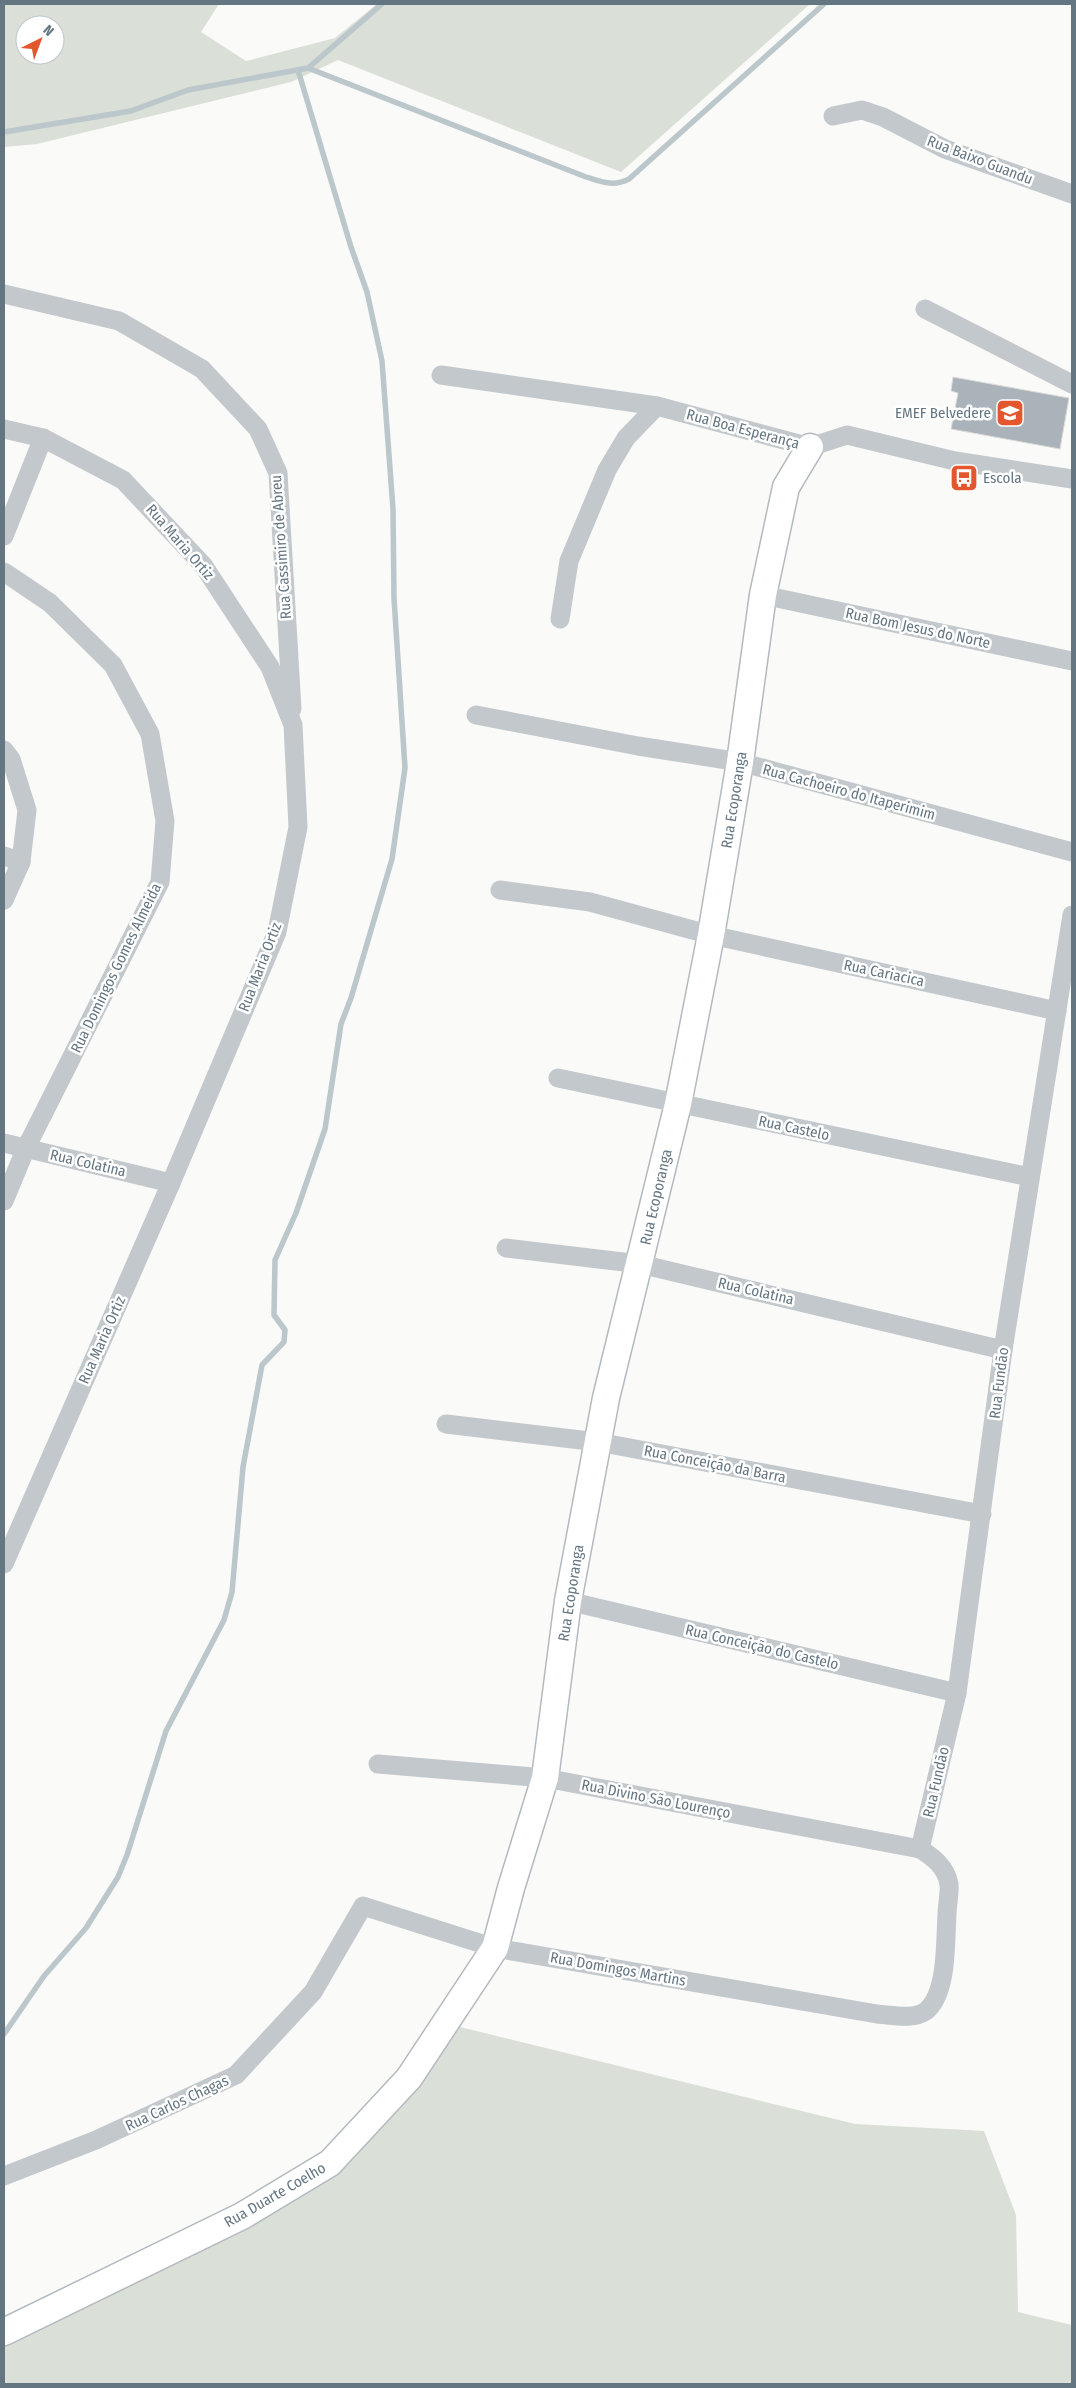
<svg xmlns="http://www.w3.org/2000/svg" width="1076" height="2388" viewBox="0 0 1076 2388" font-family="'Fira Sans Condensed',sans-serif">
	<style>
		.green { fill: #dadfd7; fill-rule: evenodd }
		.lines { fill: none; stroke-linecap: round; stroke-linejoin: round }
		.stream { stroke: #bbc7cb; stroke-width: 5.5 }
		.building { fill: #aab3b9; stroke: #dcdcda }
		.secondary-casing { stroke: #b3babf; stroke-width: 29 }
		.street { stroke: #c3c8cc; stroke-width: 19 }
		.secondary { stroke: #fff; stroke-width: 26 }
		.labels { text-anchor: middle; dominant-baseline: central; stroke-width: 5; stroke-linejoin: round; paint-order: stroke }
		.street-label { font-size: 15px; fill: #657683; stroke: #fff }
		.poi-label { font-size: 15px; fill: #657683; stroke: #fff; text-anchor: end }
	</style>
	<rect width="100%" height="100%" fill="#fafaf8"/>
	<g class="green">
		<path d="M4,4h215l-18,28 45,29 89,-23 42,-34 432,1 -188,167 -283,-112 -47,22 -254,62 -33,3zM25,25h30v30h-30z"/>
		<path d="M448,2024l407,100 129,7 32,84 2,97 54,13v59h-1068v-53l297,-147z"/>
	</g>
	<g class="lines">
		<g class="stream">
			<path d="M308,68l278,109c16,5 27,10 43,2l195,-175"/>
			<path d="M4,132l127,-21 57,-21 120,-22 74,-64"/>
			<path d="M4,2034l40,-58 42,-48 32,-51 9,-22 39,-124 58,-111 8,-28 11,-125 19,-102 22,-23 1,-12 -11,-15 1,-55 21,-47 29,-84 16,-105 10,-26 41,-139 13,-91 -11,-170 -1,-89 -11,-148 -15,-69 -16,-45 -53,-177"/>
		</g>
	</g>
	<path class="building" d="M953,377l116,21 -9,51 -109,-20 7,-36 -7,-2z"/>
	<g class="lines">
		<defs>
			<path id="secondary" d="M4,2332l238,-116 88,-53 79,-85 86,-130 16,-60 34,-110 23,-177 38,-203 72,-294 33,-169 29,-173 23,-167 23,-108 24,-40"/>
		</defs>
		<use href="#secondary" class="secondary-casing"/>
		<g class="street">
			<path d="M833,116l29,-6 21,7 62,32 127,45"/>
			<path d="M4,294l115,27 83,48 56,60 20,44 14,236"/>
			<path d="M925,309l147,75"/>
			<path d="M441,375l216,31 153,41 37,-12 108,26 117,18"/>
			<path d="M4,429l39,9 80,42 80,85 67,102 23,58 5,102 -21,105 -106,251 -167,381"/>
			<path d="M4,536l39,-98"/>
			<path d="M4,572l46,31 63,62 37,69 15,87 -5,61 -134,266 -22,53"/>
			<path d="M763,595l309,66"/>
			<path d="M560,619l9,-58 38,-91 19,-32 31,-32"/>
			<path d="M476,715l162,31 102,16 332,90"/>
			<path d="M4,750l7,9 16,51 -6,52 -17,38"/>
			<path d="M4,856l17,6"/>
			<path d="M500,890l90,12 121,33 346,76"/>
			<path d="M558,1078l472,99"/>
			<path d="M4,1143l167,40"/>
			<path d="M506,1248l134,16 363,86"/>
			<path d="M446,1424l152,18 384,72"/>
			<path d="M568,1601l389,92"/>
			<path d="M920,1849l37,-156 46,-343 69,-435"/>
			<path d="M4,2176l92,-36 140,-65 77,-83 50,-86 132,42 382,66c15,1 37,6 49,-3 22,-18 19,-70 21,-96 0,-10 3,-22 2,-31 -3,-17 -16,-27 -29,-35l-375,-71 -167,-14"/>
		</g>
		<use href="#secondary" class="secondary"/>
	</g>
	<defs>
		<symbol id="school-square" viewBox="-11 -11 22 22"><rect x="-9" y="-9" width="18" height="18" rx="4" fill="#e4572e" stroke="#fff"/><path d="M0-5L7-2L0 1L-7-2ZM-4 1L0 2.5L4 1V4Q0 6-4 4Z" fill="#fff"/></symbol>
		<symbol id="bus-square" viewBox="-11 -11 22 22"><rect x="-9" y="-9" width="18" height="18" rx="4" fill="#e4572e" stroke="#fff"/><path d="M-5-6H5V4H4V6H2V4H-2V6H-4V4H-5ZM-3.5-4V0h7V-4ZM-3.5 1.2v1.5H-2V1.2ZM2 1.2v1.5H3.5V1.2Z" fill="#fff"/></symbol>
	</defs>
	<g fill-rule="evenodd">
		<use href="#school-square" x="994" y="397" width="32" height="32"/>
		<use href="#bus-square" x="948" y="462" width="32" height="32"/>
	</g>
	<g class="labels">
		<g class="street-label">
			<text transform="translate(980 160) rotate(21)">Rua Baixo Guandu</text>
			<text transform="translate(743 429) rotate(15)">Rua Boa Esperança</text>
			<text transform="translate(180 542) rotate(49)">Rua Maria Ortiz</text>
			<text transform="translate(281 547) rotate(-94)">Rua Cassimiro de Abreu</text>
			<text transform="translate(918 628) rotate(12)">Rua Bom Jesus do Norte</text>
			<text transform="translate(849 792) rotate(15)">Rua Cachoeiro do Itaperimim</text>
			<text transform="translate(734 800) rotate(-81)">Rua Ecoporanga</text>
			<text transform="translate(260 967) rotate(-69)">Rua Maria Ortiz</text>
			<text transform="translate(116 968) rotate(-64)">Rua Domingos Gomes Almeida</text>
			<text transform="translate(884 973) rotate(12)">Rua Cariacica</text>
			<text transform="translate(794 1128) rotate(12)">Rua Castelo</text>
			<text transform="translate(88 1163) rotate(13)">Rua Colatina</text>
			<text transform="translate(656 1197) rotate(-77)">Rua Ecoporanga</text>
			<text transform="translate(756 1291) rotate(13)">Rua Colatina</text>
			<text transform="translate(102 1340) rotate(-66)">Rua Maria Ortiz</text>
			<text transform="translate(999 1383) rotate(-83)">Rua Fundão</text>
			<text transform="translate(715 1464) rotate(11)">Rua Conceição da Barra</text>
			<text transform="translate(571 1593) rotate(-81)">Rua Ecoporanga</text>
			<text transform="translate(762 1647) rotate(13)">Rua Conceição do Castelo</text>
			<text transform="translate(936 1782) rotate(-77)">Rua Fundão</text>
			<text transform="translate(656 1799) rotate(11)">Rua Divino São Lourenço</text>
			<text transform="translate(618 1969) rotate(10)">Rua Domingos Martins</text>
			<text transform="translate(177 2103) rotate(-25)">Rua Carlos Chagas</text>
			<text transform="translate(275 2195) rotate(-30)">Rua Duarte Coelho</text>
		</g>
		<g class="poi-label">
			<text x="991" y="413">EMEF Belvedere</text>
			<text x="983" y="478" text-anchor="start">Escola</text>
		</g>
	</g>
	<rect width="1076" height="2388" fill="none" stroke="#657683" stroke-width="10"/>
	<g transform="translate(40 40) rotate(42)"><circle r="24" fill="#ffffff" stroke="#c1c8cd"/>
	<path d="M0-4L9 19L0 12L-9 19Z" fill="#e4572e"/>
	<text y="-8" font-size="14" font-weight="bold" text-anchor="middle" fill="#657683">N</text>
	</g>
</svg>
